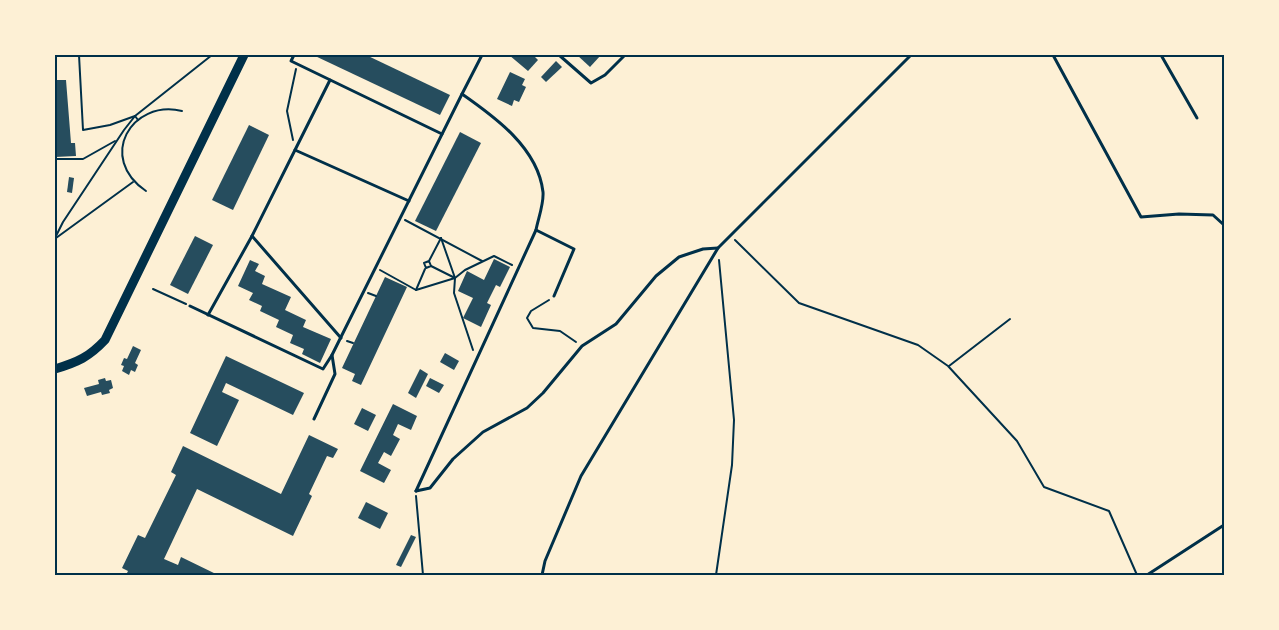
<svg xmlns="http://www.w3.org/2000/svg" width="1279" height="630" viewBox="0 0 1279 630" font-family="Overpass,sans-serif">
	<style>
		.building { fill: #264d5e }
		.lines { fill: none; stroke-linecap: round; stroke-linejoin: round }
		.path { stroke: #003049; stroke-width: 2 }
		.service { stroke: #003049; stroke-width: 3 }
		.secondary { stroke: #003049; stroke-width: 9 }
		.neatline { fill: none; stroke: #003049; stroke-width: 2 }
	</style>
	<rect width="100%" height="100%" fill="#fdf0d5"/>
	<g class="building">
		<path d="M313,55h53l84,40 -10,20z"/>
		<path d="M509,55h24l5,5 -10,11z"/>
		<path d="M577,55h24l-11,12z"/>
		<path d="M556,61l6,6 -16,15 -5,-5z"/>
		<path d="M510,72l15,7 -3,6 4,2 -7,15 -5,-2 -2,6 -15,-7z"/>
		<path d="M55,80h11l5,63h4l1,13 -21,1z"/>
		<path d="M249,125l20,10 -36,75 -21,-10z"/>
		<path d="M460,132l21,11 -45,88 -21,-10z"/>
		<path d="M69,177l5,1 -2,15 -5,-1z"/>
		<path d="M195,236l18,9 -25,49 -18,-9z"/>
		<path d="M494,259l16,8 -10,20 -4,-2 -9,18 4,2 -10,22 -18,-9 10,-20 -15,-7 9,-20 17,9z"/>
		<path d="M250,260l9,4 -4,7 10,5 -3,8 29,13 -6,13 21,10 -3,7 28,12 -11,24 -18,-9 2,-5 -14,-6 3,-8 -17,-8 3,-7 -19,-9 2,-5 -13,-6 4,-7 -15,-7z"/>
		<path d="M385,277l22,10 -46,98 -9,-4 3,-7 -13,-6z"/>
		<path d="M133,346l8,4 -6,13 3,2 -3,7 -4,-2 -2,5 -7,-4 2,-5 -3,-1 3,-7 3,1z"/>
		<path d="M445,353l14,8 -5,9 -14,-8z"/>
		<path d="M226,356l78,37 -11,22 -67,-32 -4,9 17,8 -22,46 -27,-13z"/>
		<path d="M420,369l8,5 -12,24 -8,-5z"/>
		<path d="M105,378l1,3 5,-1 2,8 -4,2 1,3 -8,2 -1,-3 -14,4 -3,-8 15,-4 -1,-4z"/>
		<path d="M430,378l14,7 -5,8 -13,-7z"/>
		<path d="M393,404l24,12 -6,14 -13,-6 -5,11 7,4 -9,17 -7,-4 -6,11 13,7 -7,13 -24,-12z"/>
		<path d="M362,408l14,7 -8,16 -14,-7z"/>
		<path d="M309,435l29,14 -5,9 -6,-2 -18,38 3,2 -19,40 -96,-47 -33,70 14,6 3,-8 37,18h-92l2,-4 -6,-3 16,-33 7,3 31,-63 -5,-3 12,-26 98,48z"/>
		<path d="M366,502l22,11 -8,16 -22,-11z"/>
		<path d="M411,535l5,2 -15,30 -5,-2z"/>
	</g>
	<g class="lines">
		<g class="path">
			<path d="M79,55l4,75 27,-5 25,-9 77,-61"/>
			<path d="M293,140l-6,-29 9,-42"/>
			<path d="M55,159h28l32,-18"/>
			<path d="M146,191c-49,-33 -15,-92 36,-80"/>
			<path d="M405,220l77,41"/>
			<path d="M55,238l8,-16 61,-92 11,-14 3,4"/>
			<path d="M56,238l77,-56"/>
			<path d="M441,238l14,40 -1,15 19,57"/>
			<path d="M735,240l64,63 119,42 30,21 69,75 27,46 65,24 28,64"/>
			<path d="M429,261l-5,2 2,5 5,-2 -2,-5 12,-23"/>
			<path d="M431,266l24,12"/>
			<path d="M380,270l36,20 39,-12 10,-8 29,-14 18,9"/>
			<path d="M153,289l33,15"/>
			<path d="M416,290l9,-21"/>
			<path d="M368,293l8,3"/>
			<path d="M549,300l-18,11 -4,7 6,10 27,3 16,11"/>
			<path d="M347,341l6,2"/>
			<path d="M949,366l61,-47"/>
			<path d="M416,496l7,79"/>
			<path d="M716,575l16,-110 2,-45 -15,-160"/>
		</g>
		<g class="service">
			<path d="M294,55l-3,6 151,73"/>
			<path d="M559,55l32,28 14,-8 20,-20"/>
			<path d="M1053,55l88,162 38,-3 34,1 11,10"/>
			<path d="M1161,55l36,63"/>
			<path d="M295,150l35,-70"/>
			<path d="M536,230l38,19 -20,47"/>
			<path d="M190,306l133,63 9,-14"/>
			<path d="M208,315l44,-79"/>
			<path d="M341,338l-89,-102 43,-86 114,51"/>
			<path d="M314,419l21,-45 -3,-19 130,-261"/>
			<path d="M416,491l120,-261c2,-11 8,-26 7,-38 -5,-44 -48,-75 -81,-98l20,-39"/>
			<path d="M416,491l14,-3 23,-29 30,-27 44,-24 16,-15 39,-47 34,-22 40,-48 23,-19 24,-8 15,-1"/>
			<path d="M542,575l3,-14 36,-85 137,-228 193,-193"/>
			<path d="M1147,575l77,-50"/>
		</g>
		<path class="secondary" d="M55,369c23,-7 34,-12 50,-29l139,-285"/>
	</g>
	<rect width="1279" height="630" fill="none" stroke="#fdf0d5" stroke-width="112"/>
	<rect x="56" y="56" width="1167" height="518" class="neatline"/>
</svg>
